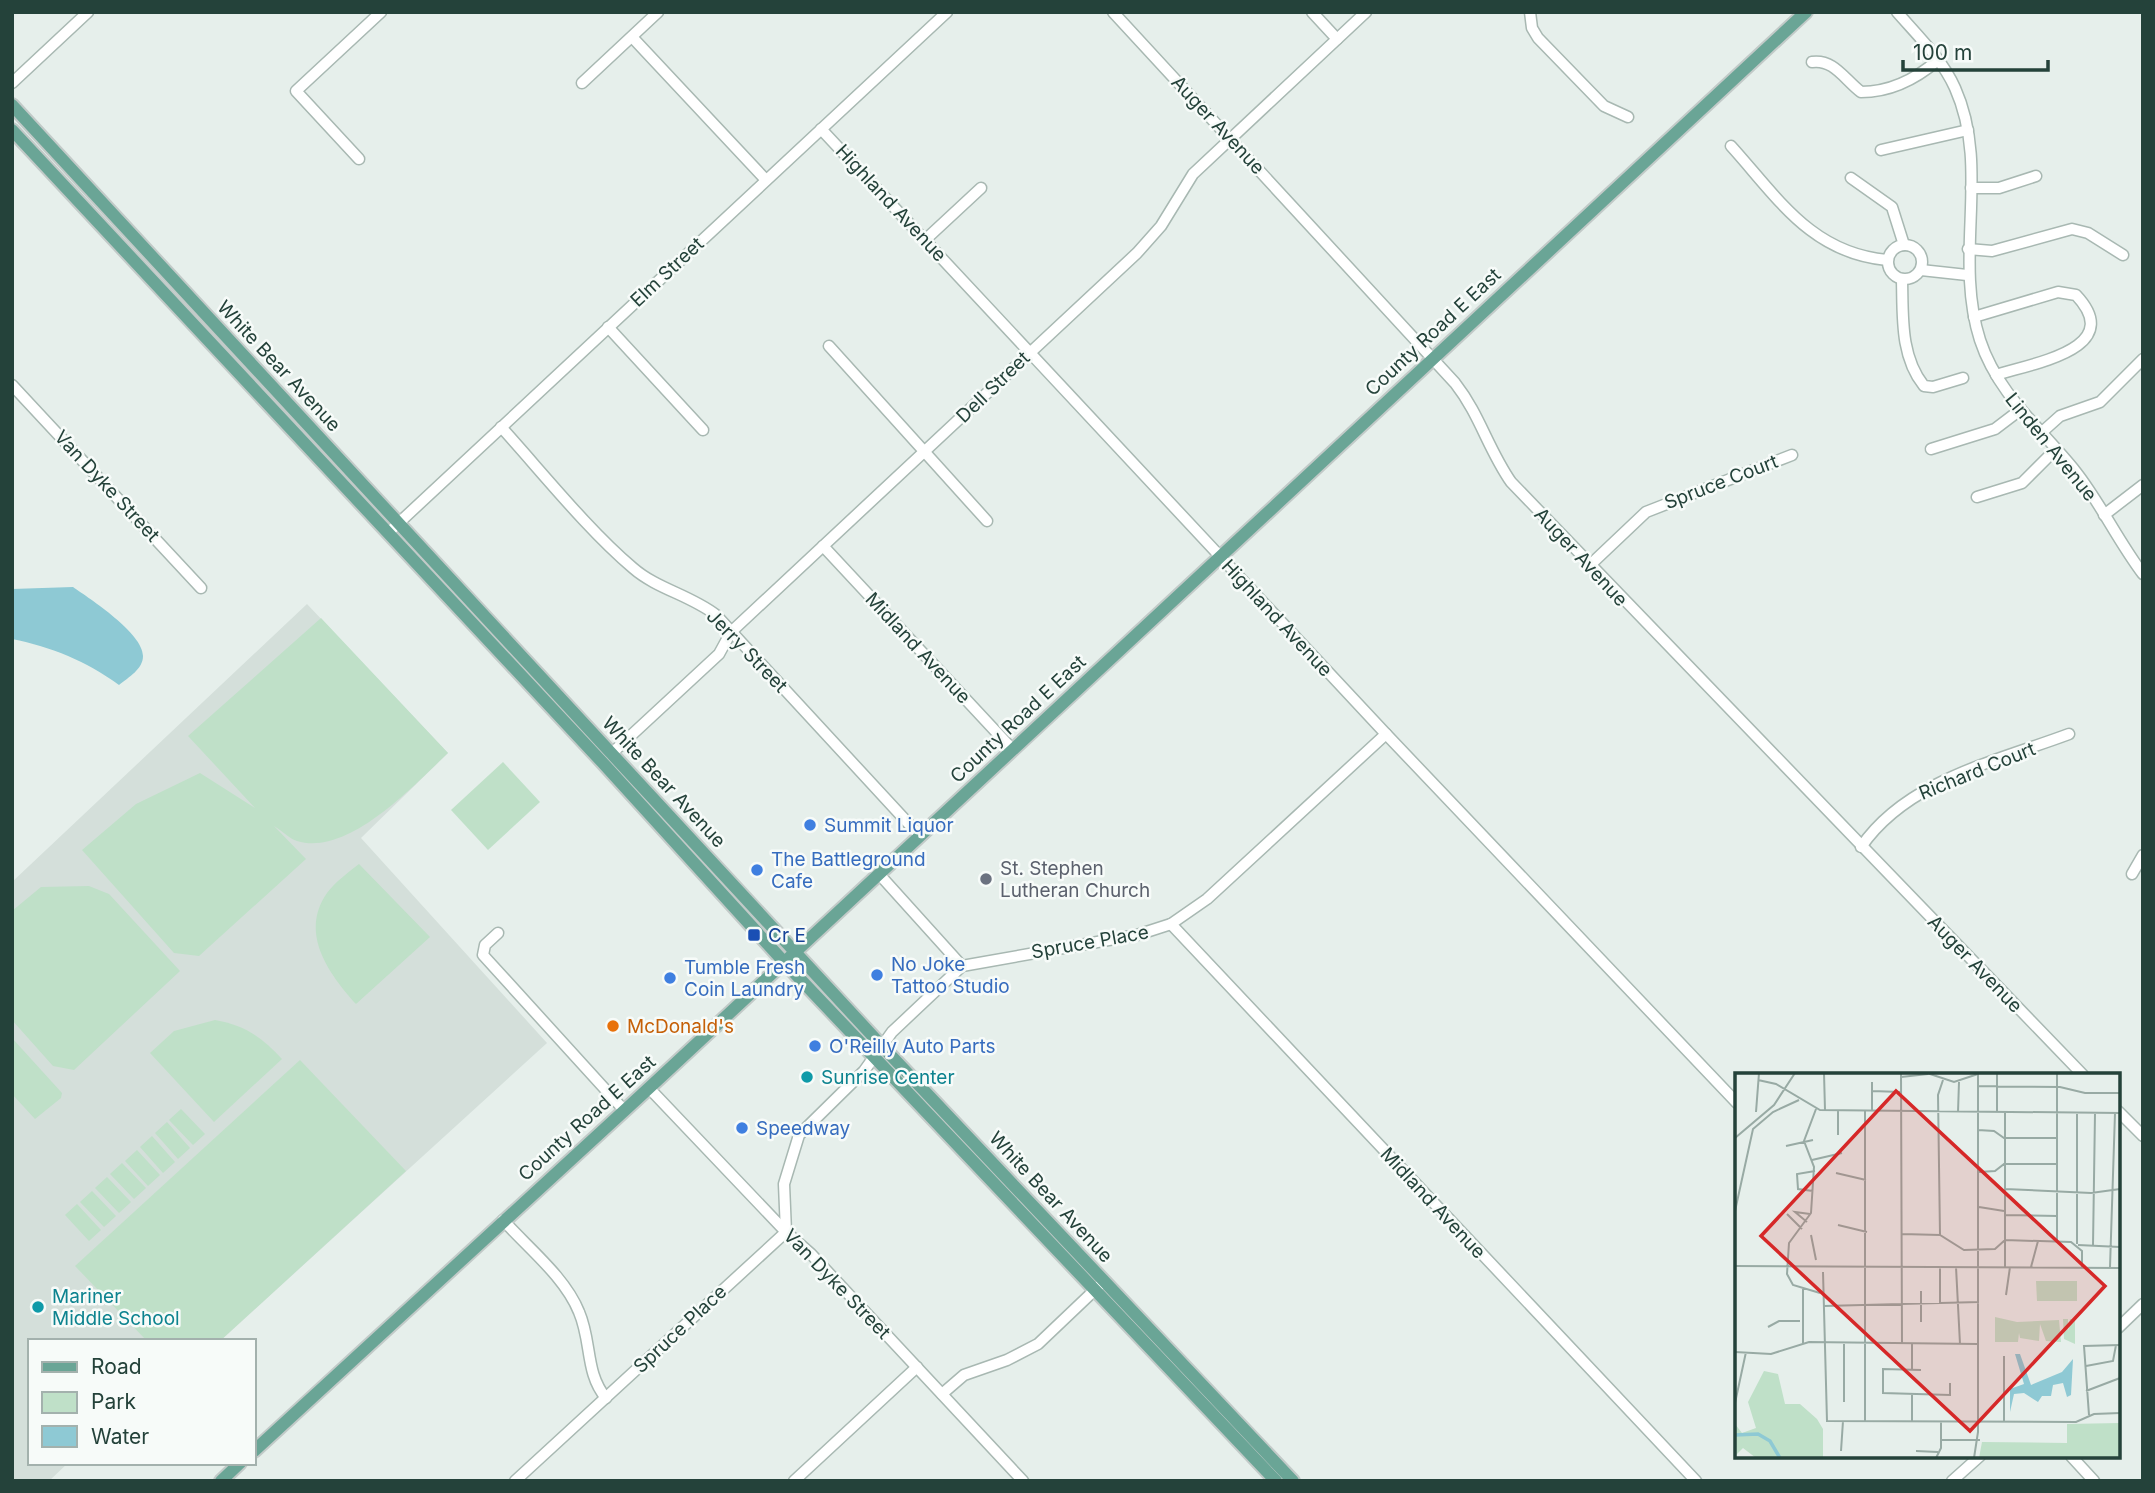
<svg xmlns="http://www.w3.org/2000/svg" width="2155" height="1493" viewBox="0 0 2155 1493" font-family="Inter,sans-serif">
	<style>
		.built { fill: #d4dfda }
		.green { fill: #bfe0c8 }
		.water { fill: #8ec9d4 }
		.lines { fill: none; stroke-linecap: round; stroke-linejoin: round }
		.minor-casing { stroke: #a8b8b2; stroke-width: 13 }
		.major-casing { stroke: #c2cac8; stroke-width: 16 }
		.minor { stroke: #fff; stroke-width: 10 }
		.major { stroke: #6aa596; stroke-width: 12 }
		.shop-dot { fill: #3f7fe0; stroke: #f7fbf9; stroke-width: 2.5 }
		.worship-dot { fill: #6b7280; stroke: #f7fbf9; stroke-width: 2.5 }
		.transit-dot { fill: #1a4fb4; stroke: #f7fbf9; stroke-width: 2.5 }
		.food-dot { fill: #e8710a; stroke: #f7fbf9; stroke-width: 2.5 }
		.culture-dot { fill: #0f9aa8; stroke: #f7fbf9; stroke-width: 2.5 }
		.labels { text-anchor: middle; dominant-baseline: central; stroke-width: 5; stroke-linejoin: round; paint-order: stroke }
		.street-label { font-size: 19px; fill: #24423a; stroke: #f7fbf9 }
		.shop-label { font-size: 19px; fill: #366cbe; stroke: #f7fbf9; text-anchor: start }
		.worship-label { font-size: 19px; fill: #5b616d; stroke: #f7fbf9; text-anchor: start }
		.transit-label { font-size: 19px; fill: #164399; stroke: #f7fbf9; text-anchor: start }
		.food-label { font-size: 19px; fill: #c56008; stroke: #f7fbf9; text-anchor: start }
		.culture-label { font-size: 19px; fill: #0d838f; stroke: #f7fbf9; text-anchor: start }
		.inset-river { fill: none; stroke: #8ec9d4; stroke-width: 3.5 }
		.inset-road { fill: none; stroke: #98aaa4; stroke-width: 2 }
		.view { fill: #d62828; fill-opacity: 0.15; stroke: #d62828; stroke-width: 3.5 }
		.inset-edge { fill: none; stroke: #24423a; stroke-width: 3.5 }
	</style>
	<rect width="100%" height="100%" fill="#e6efeb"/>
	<path class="built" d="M307,604l141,149 -87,85 186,205 -327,298h-190v122h38l-19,18h-37v-599z"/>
	<g class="green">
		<path d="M321,618l127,135c-33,31 -99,104 -151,88 -7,-2 -16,-11 -23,-15l32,33 -107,97 -25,-3 -92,-103 54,-46 64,-31 55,35 -67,-72z"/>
		<path d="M503,762l37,40 -52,48 -37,-40z"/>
		<path d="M359,864l71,73 -74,67c-27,-30 -57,-71 -29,-111 8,-11 22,-21 32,-29z"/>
		<path d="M89,886l20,8 71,77 -106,99 -21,-4 -41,-46v-109l29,-24z"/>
		<path d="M215,1020c29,5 47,17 67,39l-68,63 -64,-69 24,-22z"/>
		<path d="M12,1038l50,55 -1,5 -26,21 -23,-25z"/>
		<path d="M300,1060l106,111 -186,170h-73l-72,-75z"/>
		<path d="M181,1109l24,25 -12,11 -24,-25z"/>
		<path d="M167,1122l23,26 -12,11 -23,-26z"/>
		<path d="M152,1136l23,26 -12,11 -23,-26z"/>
		<path d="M137,1150l23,25 -12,11 -23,-25z"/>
		<path d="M122,1163l24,25 -12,11 -24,-25z"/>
		<path d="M107,1177l24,25 -12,11 -24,-25z"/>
		<path d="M92,1191l24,25 -12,11 -24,-25z"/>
		<path d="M77,1204l24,26 -12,11 -24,-26z"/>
	</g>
	<path class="water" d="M73,587c17,12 70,46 70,69 0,13 -14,21 -24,29 -33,-24 -67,-38 -107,-46v-50z"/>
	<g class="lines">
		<defs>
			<g id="minor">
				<path d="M1113,12l342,371c25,32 33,66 56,99l572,593"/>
				<path d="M1312,12l25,27"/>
				<path d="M1530,12l2,16 6,10 66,68 24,11"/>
				<path d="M1897,12c21,24 45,47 58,76 36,80 -2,168 25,252 18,55 61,88 96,132 25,32 42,69 67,102"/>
				<path d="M632,37l134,143"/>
				<path d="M1812,62c22,-3 32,17 49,30 30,0 55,-13 77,-32"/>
				<path d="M12,83l76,-71"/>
				<path d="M582,83l76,-71"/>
				<path d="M821,129l565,605 351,369"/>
				<path d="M1731,146c47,52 80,107 156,114"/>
				<path d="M1881,150l87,-20"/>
				<path d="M359,159l-63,-68 85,-79"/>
				<path d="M1851,178l41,29 12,38"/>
				<path d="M1971,188h28l37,-12"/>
				<path d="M925,240l56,-52"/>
				<circle cx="1905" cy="262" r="17"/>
				<path d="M1968,249l24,2 80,-22 16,4 35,22"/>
				<path d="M1921,270l46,5"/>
				<path d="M1902,280c1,36 -2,76 22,106l9,1 30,-9"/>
				<path d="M1974,317l84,-25 18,3c51,54 -43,68 -80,80"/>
				<path d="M608,327l95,103"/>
				<path d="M829,346l158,175"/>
				<path d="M12,385l189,203"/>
				<path d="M501,427c40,44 87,103 132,141 24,21 57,27 83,47l204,221"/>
				<path d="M2041,433l19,-17 40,-14 43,-43"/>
				<path d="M1931,449l64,-20 25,-19"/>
				<path d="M1977,497l45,-14 34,-34"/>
				<path d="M2104,515l39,-30"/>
				<path d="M388,533l559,-521"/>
				<path d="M823,546l190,204"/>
				<path d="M1589,566l57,-54 146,-57"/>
				<path d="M611,754l108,-100 12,-22 406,-379 24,-27 32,-52 173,-162"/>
				<path d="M1861,847c46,-67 136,-86 208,-113"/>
				<path d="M879,874l83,92"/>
				<path d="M2132,874l11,-19"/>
				<path d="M1171,924l525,557"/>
				<path d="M498,933l-13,12 -2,10 141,155"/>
				<path d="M649,1088l137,144 25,22 212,227"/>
				<path d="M2118,1111l25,25"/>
				<path d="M503,1220c25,28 62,57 76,92 13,30 6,61 27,86"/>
				<path d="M2118,1328l25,-24"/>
				<path d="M942,1394l22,-19 43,-15 31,-16 61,-58"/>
				<path d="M2071,1456l23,25"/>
				<path d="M515,1481l271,-249 -2,-48 15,-49 65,-64 28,-39 70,-66 175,-31 34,-11 36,-25 179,-165"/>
				<path d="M794,1481l123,-114"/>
				<path d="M1952,1481l28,-25"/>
			</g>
			<g id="major">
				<path d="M12,105l869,940 412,436"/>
				<path d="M12,130l590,632 182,200 492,519"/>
				<path d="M254,1451l395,-363 1157,-1076"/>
				<path d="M221,1481l19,-18"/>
			</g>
		</defs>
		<use href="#minor" class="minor-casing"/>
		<use href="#major" class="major-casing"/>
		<use href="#minor" class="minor"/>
		<use href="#major" class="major"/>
	</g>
	<g class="shop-dot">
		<circle cx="810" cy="825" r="7"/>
		<circle cx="757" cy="870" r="7"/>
		<circle cx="877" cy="975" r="7"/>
		<circle cx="670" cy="978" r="7"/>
		<circle cx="815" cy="1046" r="7"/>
		<circle cx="742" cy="1128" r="7"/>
	</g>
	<circle class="worship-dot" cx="986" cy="879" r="7"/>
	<rect class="transit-dot" x="747" y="928" width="14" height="14" rx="3.5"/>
	<circle class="food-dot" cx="613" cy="1026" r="7"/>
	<g class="culture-dot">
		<circle cx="807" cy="1077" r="7"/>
		<circle cx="38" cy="1307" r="7"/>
	</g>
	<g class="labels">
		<g class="street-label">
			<text transform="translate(1218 125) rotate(47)">Auger Avenue</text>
			<text transform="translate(891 203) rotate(47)">Highland Avenue</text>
			<text transform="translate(667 272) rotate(-43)">Elm Street</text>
			<text transform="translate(1433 332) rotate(-43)">County Road E East</text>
			<text transform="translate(279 366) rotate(47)">White Bear Avenue</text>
			<text transform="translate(993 387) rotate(-44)">Dell Street</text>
			<text transform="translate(2051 447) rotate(51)">Linden Avenue</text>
			<text transform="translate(1721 482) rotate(-21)">Spruce Court</text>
			<text transform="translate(107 486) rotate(47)">Van Dyke Street</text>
			<text transform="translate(1581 557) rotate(47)">Auger Avenue</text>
			<text transform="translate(1277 618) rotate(47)">Highland Avenue</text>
			<text transform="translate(918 648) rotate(47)">Midland Avenue</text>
			<text transform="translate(747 651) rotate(46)">Jerry Street</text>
			<text transform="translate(1018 719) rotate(-43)">County Road E East</text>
			<text transform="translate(1977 771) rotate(-22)">Richard Court</text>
			<text transform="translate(664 782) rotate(47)">White Bear Avenue</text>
			<text transform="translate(1090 942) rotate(-10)">Spruce Place</text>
			<text transform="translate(1975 964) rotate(46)">Auger Avenue</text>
			<text transform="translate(587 1118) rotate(-42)">County Road E East</text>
			<text transform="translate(1051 1197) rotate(47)">White Bear Avenue</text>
			<text transform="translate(1433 1203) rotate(47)">Midland Avenue</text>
			<text transform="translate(837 1284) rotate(46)">Van Dyke Street</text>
			<text transform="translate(680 1329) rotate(-43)">Spruce Place</text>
		</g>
		<g class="shop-label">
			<text x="824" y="825">Summit Liquor</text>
			<text x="771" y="859">The Battleground<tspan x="771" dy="22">Cafe</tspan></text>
			<text x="891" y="964">No Joke<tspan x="891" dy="22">Tattoo Studio</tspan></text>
			<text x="684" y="967">Tumble Fresh<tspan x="684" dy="22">Coin Laundry</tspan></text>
			<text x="829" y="1046">O'Reilly Auto Parts</text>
			<text x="756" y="1128">Speedway</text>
		</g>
		<g class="worship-label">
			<text x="1000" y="868">St. Stephen<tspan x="1000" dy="22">Lutheran Church</tspan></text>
		</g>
		<g class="transit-label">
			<text x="768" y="935">Cr E</text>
		</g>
		<g class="food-label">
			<text x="627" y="1026">McDonald's</text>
		</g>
		<g class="culture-label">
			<text x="821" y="1077">Sunrise Center</text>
			<text x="52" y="1296">Mariner<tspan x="52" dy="22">Middle School</tspan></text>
		</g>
	</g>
	<g transform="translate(1735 1073)">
		<rect width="385" height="385" fill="#e6efeb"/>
		<path d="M301,208h41v20h-40zM260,244l22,5 42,-2 2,22 -15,-1 -6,-17 -1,17 -19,-3 -1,-5 -1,9h-23zM328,246h5v12l2,-12h5v25l-11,-5zM29,298l14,3 7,30h15l17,15 6,10v29h-67l-13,-10 -8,8v-32l7,9 14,-5 -8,-26zM385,350v35h-141l3,-16 85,1v-19z" fill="#bfe0c8"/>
		<path d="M280,281h5l11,31 31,-13 11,-13 -2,36 -4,2 -4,-14 -10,2 -2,11h-9l-4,6 -14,-9 -10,1 -4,18v-23l14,-5z" fill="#8ec9d4"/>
		<path class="inset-river" d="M0,362l23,-1 12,7 10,17"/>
		<path class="inset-road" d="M89,0l1,37M166,0l1,271M192,0l27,9 24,-8M322,0v168M166,4l27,-3M23,7l18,4 44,26 300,3M137,9v29M243,13l82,1 25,6h35M137,18l29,1M81,36l-12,32 10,26 -3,46 -22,30 -2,31 6,11 27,8M103,37v25M130,38v310M21,39l3,-39M223,39l1,-30M262,39v-39M270,39v155M243,57l16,1 10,7h53M0,65l39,-33 21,-32M51,73l27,-6M77,87l30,-7M244,99l16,-1 9,-7h53M101,100l30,7M270,116l86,4 29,-4M78,118l-15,-2 -1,-15 18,-3M244,134l25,4M0,138l18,-82 20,-17 26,-12M52,141l15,15M270,142l52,1M72,149l-12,-10 15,2M103,152l29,7M167,161l38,1 24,15 31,-1 10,-9 66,2 11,9v16M76,162l5,25M205,162l-2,-140 5,-15M342,171v-131M343,172l42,2M358,172l2,-132M0,193l385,2M221,194l4,77M296,194l7,-26M375,194l5,-154M88,199l4,149 249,1 18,-8 26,-1M271,222l4,-28M205,230v-36M89,233l155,-4M186,249v-31M33,254l11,-6h21M68,270v-55M109,271v58M177,271v26M0,279l36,2 38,-12 169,2M351,293l27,-5 3,-16M186,297l-38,-1v24l67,2v-12M351,318l34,-13M177,320v28M0,330l11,-51M354,342l-5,-69 36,-1M269,349v-66M206,367h39M106,378l2,-30M181,378l22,1M201,385l5,-10v-26M239,385l4,-26v-359"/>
		<path class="view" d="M161,18l209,195 -135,145 -209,-195z"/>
		<rect width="385" height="385" class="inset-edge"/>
	</g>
	<rect width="2155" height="1493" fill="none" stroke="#24423a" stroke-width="28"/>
	<rect x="28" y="1339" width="228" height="126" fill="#f7fbf9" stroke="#a3b1ad" stroke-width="2"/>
	<rect x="42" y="1362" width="35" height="10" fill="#6aa596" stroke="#a3b1ad" stroke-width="2"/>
	<text x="91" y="1374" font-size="21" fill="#24423a">Road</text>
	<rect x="42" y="1392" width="35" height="21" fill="#bfe0c8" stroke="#a3b1ad" stroke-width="2"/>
	<text x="91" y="1409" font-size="21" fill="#24423a">Park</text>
	<rect x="42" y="1426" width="35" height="21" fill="#8ec9d4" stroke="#a3b1ad" stroke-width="2"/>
	<text x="91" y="1444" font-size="21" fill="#24423a">Water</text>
	<path d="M1903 60v10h145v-10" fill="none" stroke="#24423a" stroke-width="3.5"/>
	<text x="1913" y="60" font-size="21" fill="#24423a" stroke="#f7fbf9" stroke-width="5" paint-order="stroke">100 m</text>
</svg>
